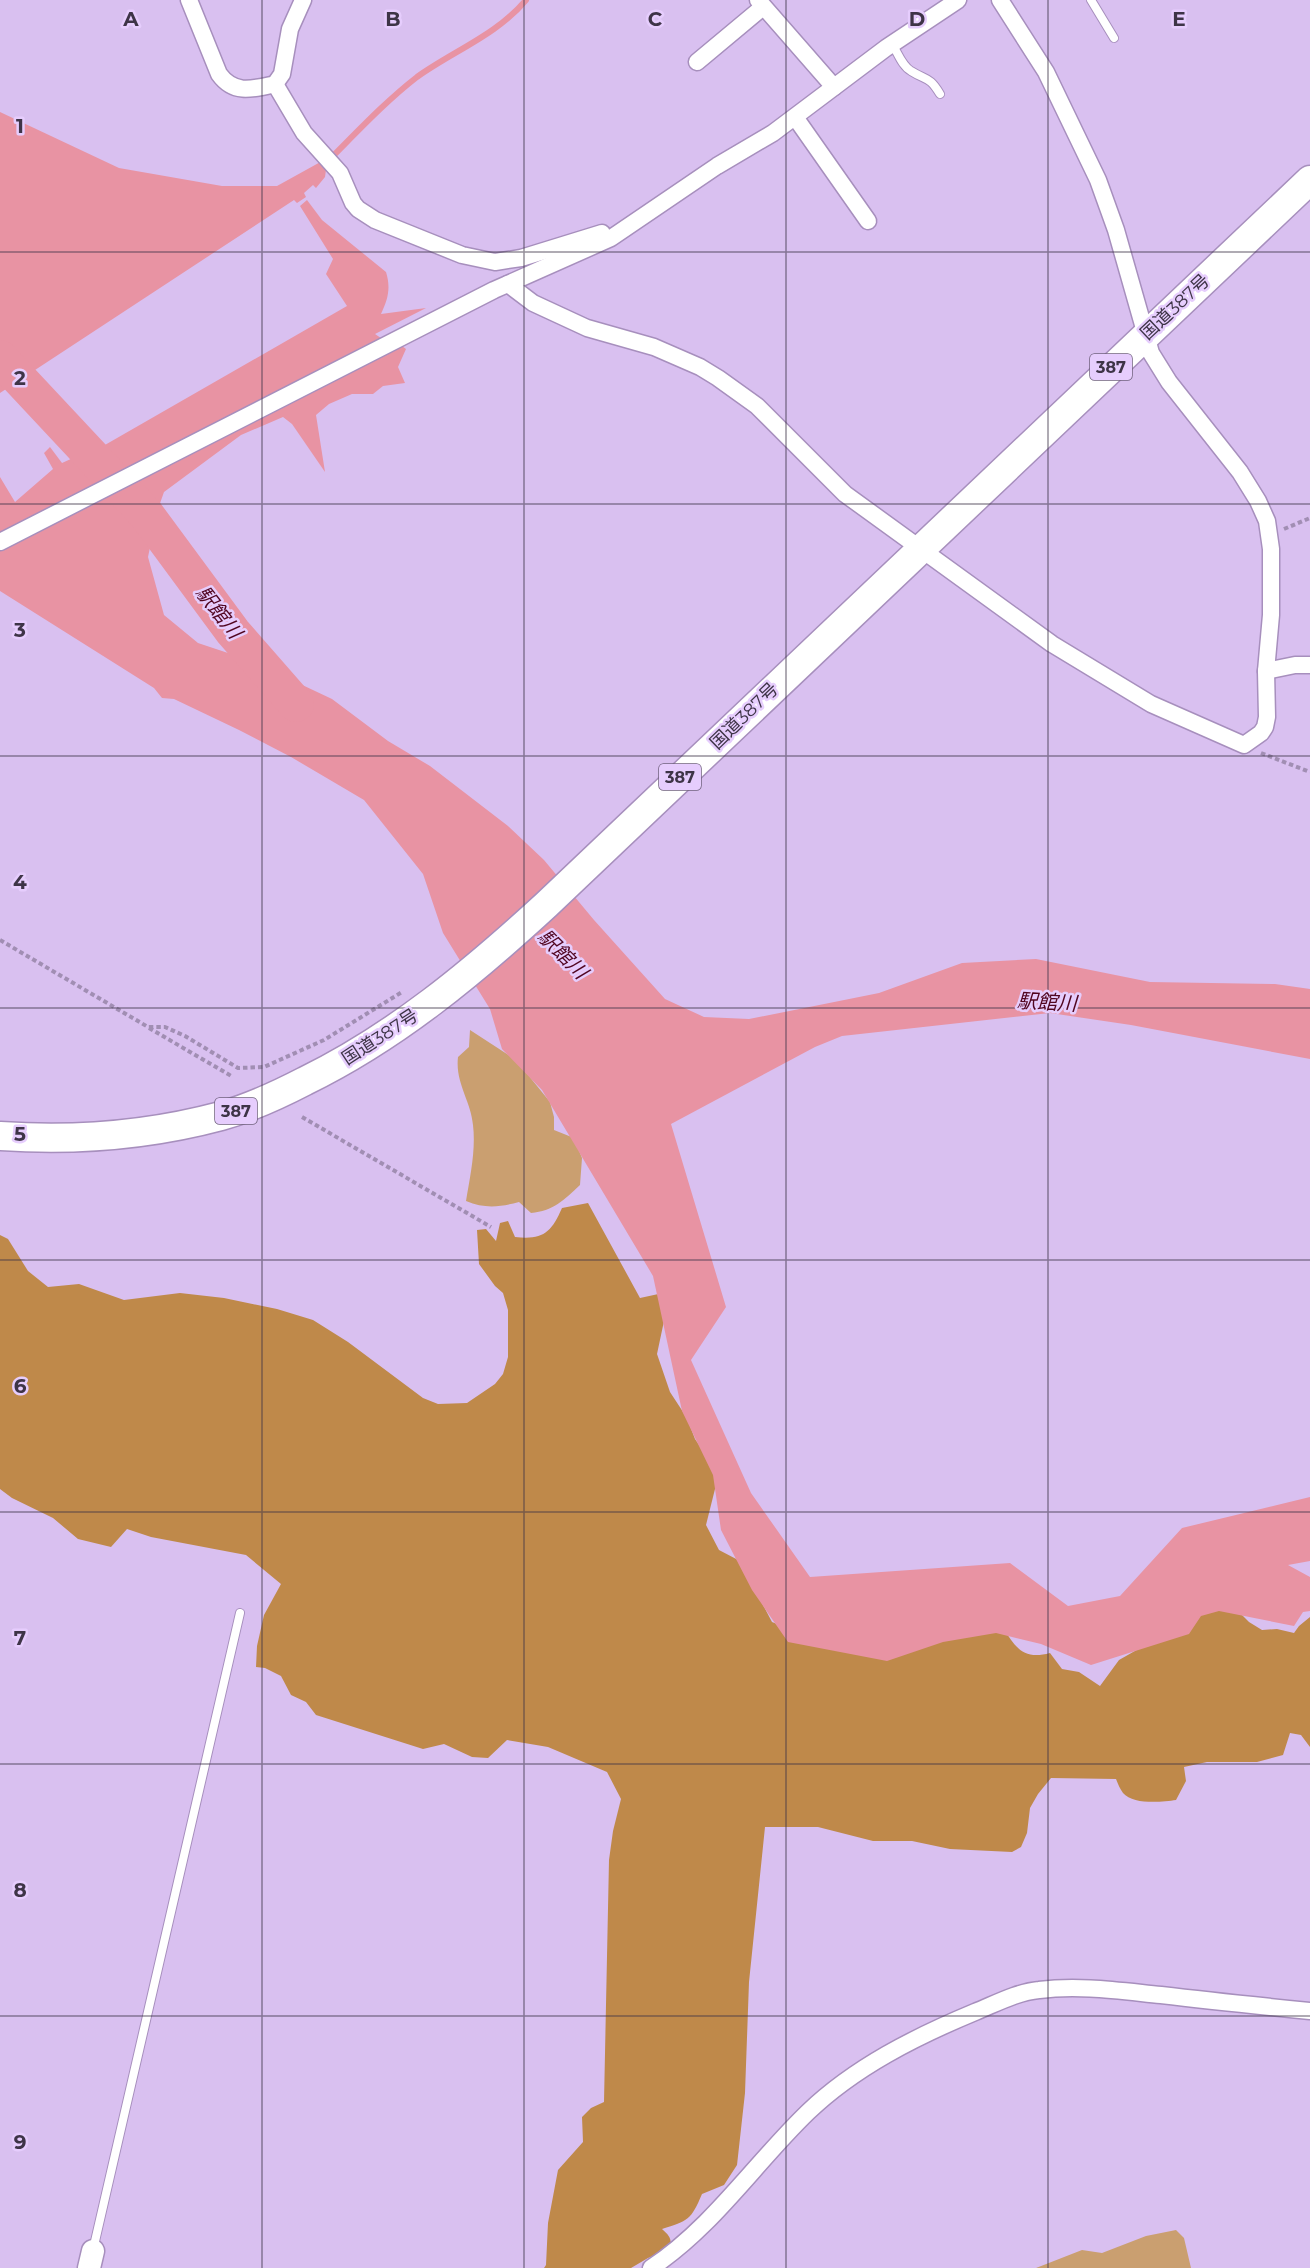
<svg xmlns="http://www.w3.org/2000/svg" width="1310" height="2268" viewBox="0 0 1310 2268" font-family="Montserrat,'Noto Sans JP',sans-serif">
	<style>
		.green { fill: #ca9f70 }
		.forest { fill: #bf894a }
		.water { fill: #e893a3 }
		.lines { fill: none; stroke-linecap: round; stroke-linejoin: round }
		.stream { stroke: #e893a3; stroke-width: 6 }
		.river { stroke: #e893a3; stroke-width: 36 }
		.lane-casing { stroke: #a78fbd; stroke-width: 10 }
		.street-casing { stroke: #a78fbd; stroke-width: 19 }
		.secondary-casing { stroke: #a78fbd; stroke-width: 25 }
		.highway-casing { stroke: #a78fbd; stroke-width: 31 }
		.path { stroke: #a18eb3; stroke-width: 4; stroke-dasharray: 4.5 3; stroke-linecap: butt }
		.lane { stroke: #fff; stroke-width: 8 }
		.street { stroke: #fff; stroke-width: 16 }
		.secondary { stroke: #fff; stroke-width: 22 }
		.highway { stroke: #fff; stroke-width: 28 }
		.grid { fill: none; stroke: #3e3447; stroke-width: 1.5; stroke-opacity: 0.55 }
		.labels { text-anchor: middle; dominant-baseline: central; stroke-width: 5; stroke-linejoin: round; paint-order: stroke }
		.shield { fill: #e6cdfd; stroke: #70627e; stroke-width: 1.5 }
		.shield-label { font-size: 16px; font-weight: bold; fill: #3e3447 }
		.street-label { font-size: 18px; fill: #3e3447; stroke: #e6cdfd }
		.water-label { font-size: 20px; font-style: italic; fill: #510520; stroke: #e6cdfd }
		.grid-label { font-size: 20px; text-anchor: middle; font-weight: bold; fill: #3e3447; stroke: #e6cdfd; stroke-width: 5; stroke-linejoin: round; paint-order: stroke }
	</style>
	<rect width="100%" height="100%" fill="#d9c0f0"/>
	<g class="green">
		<path d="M470,1030l46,30 34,42 4,15v13l20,8 8,20 -2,27c-16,15 -27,26 -49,28l-12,-11c-19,5 -34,7 -53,-1 4,-24 10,-51 7,-76 -2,-24 -18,-42 -15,-68l11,-10z"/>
		<path d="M1176,2230l8,8 7,30h-155l46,-18 20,3 44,-17z"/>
	</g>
	<path class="forest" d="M588,1203l52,95 23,-5 1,28 -7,33 13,38 17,26 8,21 15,22 7,20 -11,44 13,25 21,11 32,61 37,15 195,-8c12,20 21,31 46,24l12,16 17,3 21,14 19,-26 37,-21 27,-21 50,-12 16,16 13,8 15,-1 17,4 5,-7 11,-9v130l-9,-12 -11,-2 -7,22 -26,7h-50l-23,5 2,14 -10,19c-14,2 -43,5 -53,-7 -3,-4 -5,-9 -7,-14l-65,-1 -13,16 -8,14 -3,25 -6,14 -9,5 -62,-3 -38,-8h-39l-55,-14h-53l-16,155 -4,111 -8,72 -13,20 -22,9c-11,26 -14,27 -40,35 8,7 10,10 8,20l-22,9 -17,10h-87l2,-3 2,-42 10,-53 25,-28 -1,-25 9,-9 13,-6 5,-242 4,-29 8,-32 -14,-27 -59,-25 -41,-7 -19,18 -16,-1 -28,-13 -21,5 -107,-34 -10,-13 -15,-7 -10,-19 -16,-8 -9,-1 1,-21 7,-31 17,-31 -35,-29 -95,-18 -24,-8 -16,18 -33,-8 -25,-21 -41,-20 -12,-9v-254l8,4 20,32 20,16 31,-3 45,16 56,-7 44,5 53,11 36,11 35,22 75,56 15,6 29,-1 28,-19 8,-10 5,-17v-47l-5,-17 -8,-7 -16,-22 -2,-34 9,-1 10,12 4,-18 8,-2 7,16c28,3 36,-4 47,-29z"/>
	<g class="water">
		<path d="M0,112l119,56 103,18h55l47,-26 5,6 -3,4 -1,7 -9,11 -3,-3 -9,8 2,4 -9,6 -3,-3 -294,193z"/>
		<path d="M307,200l15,20 64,52c5,16 2,27 -5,42l45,-6 -51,26 19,13 4,-4 8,6 -8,18 7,16 -22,3 -10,8h-21l-23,10 -13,11 9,57 -33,-48 -9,-7 -42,18 -77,57 -6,17 -10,48 16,58 34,28 51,17 83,39 56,42 42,25 78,60 36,34 50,60 71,79 39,18 45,2 130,-26 83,-30 74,-4 114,23 125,2 35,5v70l-179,-34 -81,-12 -208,23 -27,11 -144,77 55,183 -35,53 60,133 59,84 200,-14 58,43 52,-10 62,-68 128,-31v64l-22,4 22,12v34l-7,1 -9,14 -75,-15 -18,5 -12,18 -98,31 -50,-21 -45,-11 -53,9 -56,19 -99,-19 -36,-52 -31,-60 -8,-55 -31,-64 -29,-135 -111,-186 -40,-41 -12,-40 -47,-76 -20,-59 -59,-74 -73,-43 -52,-27 -65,-31 -12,-1 -8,-10 -154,-97v-114l15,25 38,-33 -9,-16 6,-6 12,16 11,-5 4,3 270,-155 -21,-32 7,-15 -33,-53z"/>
	</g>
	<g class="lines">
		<path class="stream" d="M330,159c28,-28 56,-58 87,-82 36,-26 80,-42 109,-77"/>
		<path class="river" d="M0,358l146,156 87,118 63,72"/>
		<defs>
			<g id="lane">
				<path d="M1091,0l23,38"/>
				<path d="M892,44c6,9 10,22 19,27 16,10 18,5 29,23"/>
				<path d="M93,2250l147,-637"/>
			</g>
			<g id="street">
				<path d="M189,0l30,74c15,21 34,15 56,10l7,-10 8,-45 13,-29"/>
				<path d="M758,0l76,87"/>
				<path d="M697,62l66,-55"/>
				<path d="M275,84l29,49 36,40 13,30 5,6 17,11 87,35 33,7 26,-4 81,-25"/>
				<path d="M795,117l73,104"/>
				<path d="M508,284l25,19 54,25 67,19 46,20 18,11 39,28 88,88 207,150 99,60 93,41 17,-12 4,-6 2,-10 -1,-46 5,-56v-66l-4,-28 -9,-20 -18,-29 -71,-90 -18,-29 -35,-123 -18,-50 -52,-108 -46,-72"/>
				<path d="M0,542l494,-252 117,-52 106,-72 56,-33 113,-85 72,-48"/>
				<path d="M1266,671l29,-6h15"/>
				<path d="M651,2268c62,-41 104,-105 157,-156 47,-45 107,-75 167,-100 20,-8 42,-20 64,-22 41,-5 81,1 122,5 50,6 99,11 149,16"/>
			</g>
			<path id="secondary" d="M89,2268l4,-17"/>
			<path id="highway" d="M0,1136c73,5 150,-1 221,-20 29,-8 57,-21 84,-35 90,-44 167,-108 241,-176l764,-725"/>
		</defs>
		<use href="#lane" class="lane-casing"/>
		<use href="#street" class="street-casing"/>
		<use href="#secondary" class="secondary-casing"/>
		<use href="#highway" class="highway-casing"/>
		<g class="path">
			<path d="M1284,529l26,-11"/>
			<path d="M1261,753l49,19"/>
			<path d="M0,940l148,87h17l20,9 53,32 26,-1 60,-27 78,-48"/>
			<path d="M149,1028l84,49"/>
			<path d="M302,1117l189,110"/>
		</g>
		<use href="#lane" class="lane"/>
		<use href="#street" class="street"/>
		<use href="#secondary" class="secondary"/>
		<use href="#highway" class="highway"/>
	</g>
	<path class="grid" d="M262,0v2268M524,0v2268M786,0v2268M1048,0v2268M0,252h1310M0,504h1310M0,756h1310M0,1008h1310M0,1260h1310M0,1512h1310M0,1764h1310M0,2016h1310"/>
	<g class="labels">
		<g class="shield">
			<rect x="1090" y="354" width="42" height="26" rx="4.5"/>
			<rect x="659" y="764" width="42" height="26" rx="4.5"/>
			<rect x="215" y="1098" width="42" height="26" rx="4.5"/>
		</g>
		<g class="shield-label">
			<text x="1111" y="367">387</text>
			<text x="680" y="777">387</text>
			<text x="236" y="1111">387</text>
		</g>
		<g class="street-label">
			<text transform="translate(1175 307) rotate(-43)">国道387号</text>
			<text transform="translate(744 716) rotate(-44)">国道387号</text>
			<text transform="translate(380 1037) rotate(-33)">国道387号</text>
		</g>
		<g class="water-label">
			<text transform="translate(219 612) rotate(52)">駅館川</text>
			<text transform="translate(563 954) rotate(45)">駅館川</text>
			<text transform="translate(1047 1002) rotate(3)">駅館川</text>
		</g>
	</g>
	<g class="grid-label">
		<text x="131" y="26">A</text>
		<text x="393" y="26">B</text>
		<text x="655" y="26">C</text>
		<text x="917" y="26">D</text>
		<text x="1179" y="26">E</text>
		<text x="20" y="133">1</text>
		<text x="20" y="385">2</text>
		<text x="20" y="637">3</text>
		<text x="20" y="889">4</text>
		<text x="20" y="1141">5</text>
		<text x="20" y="1393">6</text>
		<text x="20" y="1645">7</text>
		<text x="20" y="1897">8</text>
		<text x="20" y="2149">9</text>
	</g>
</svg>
